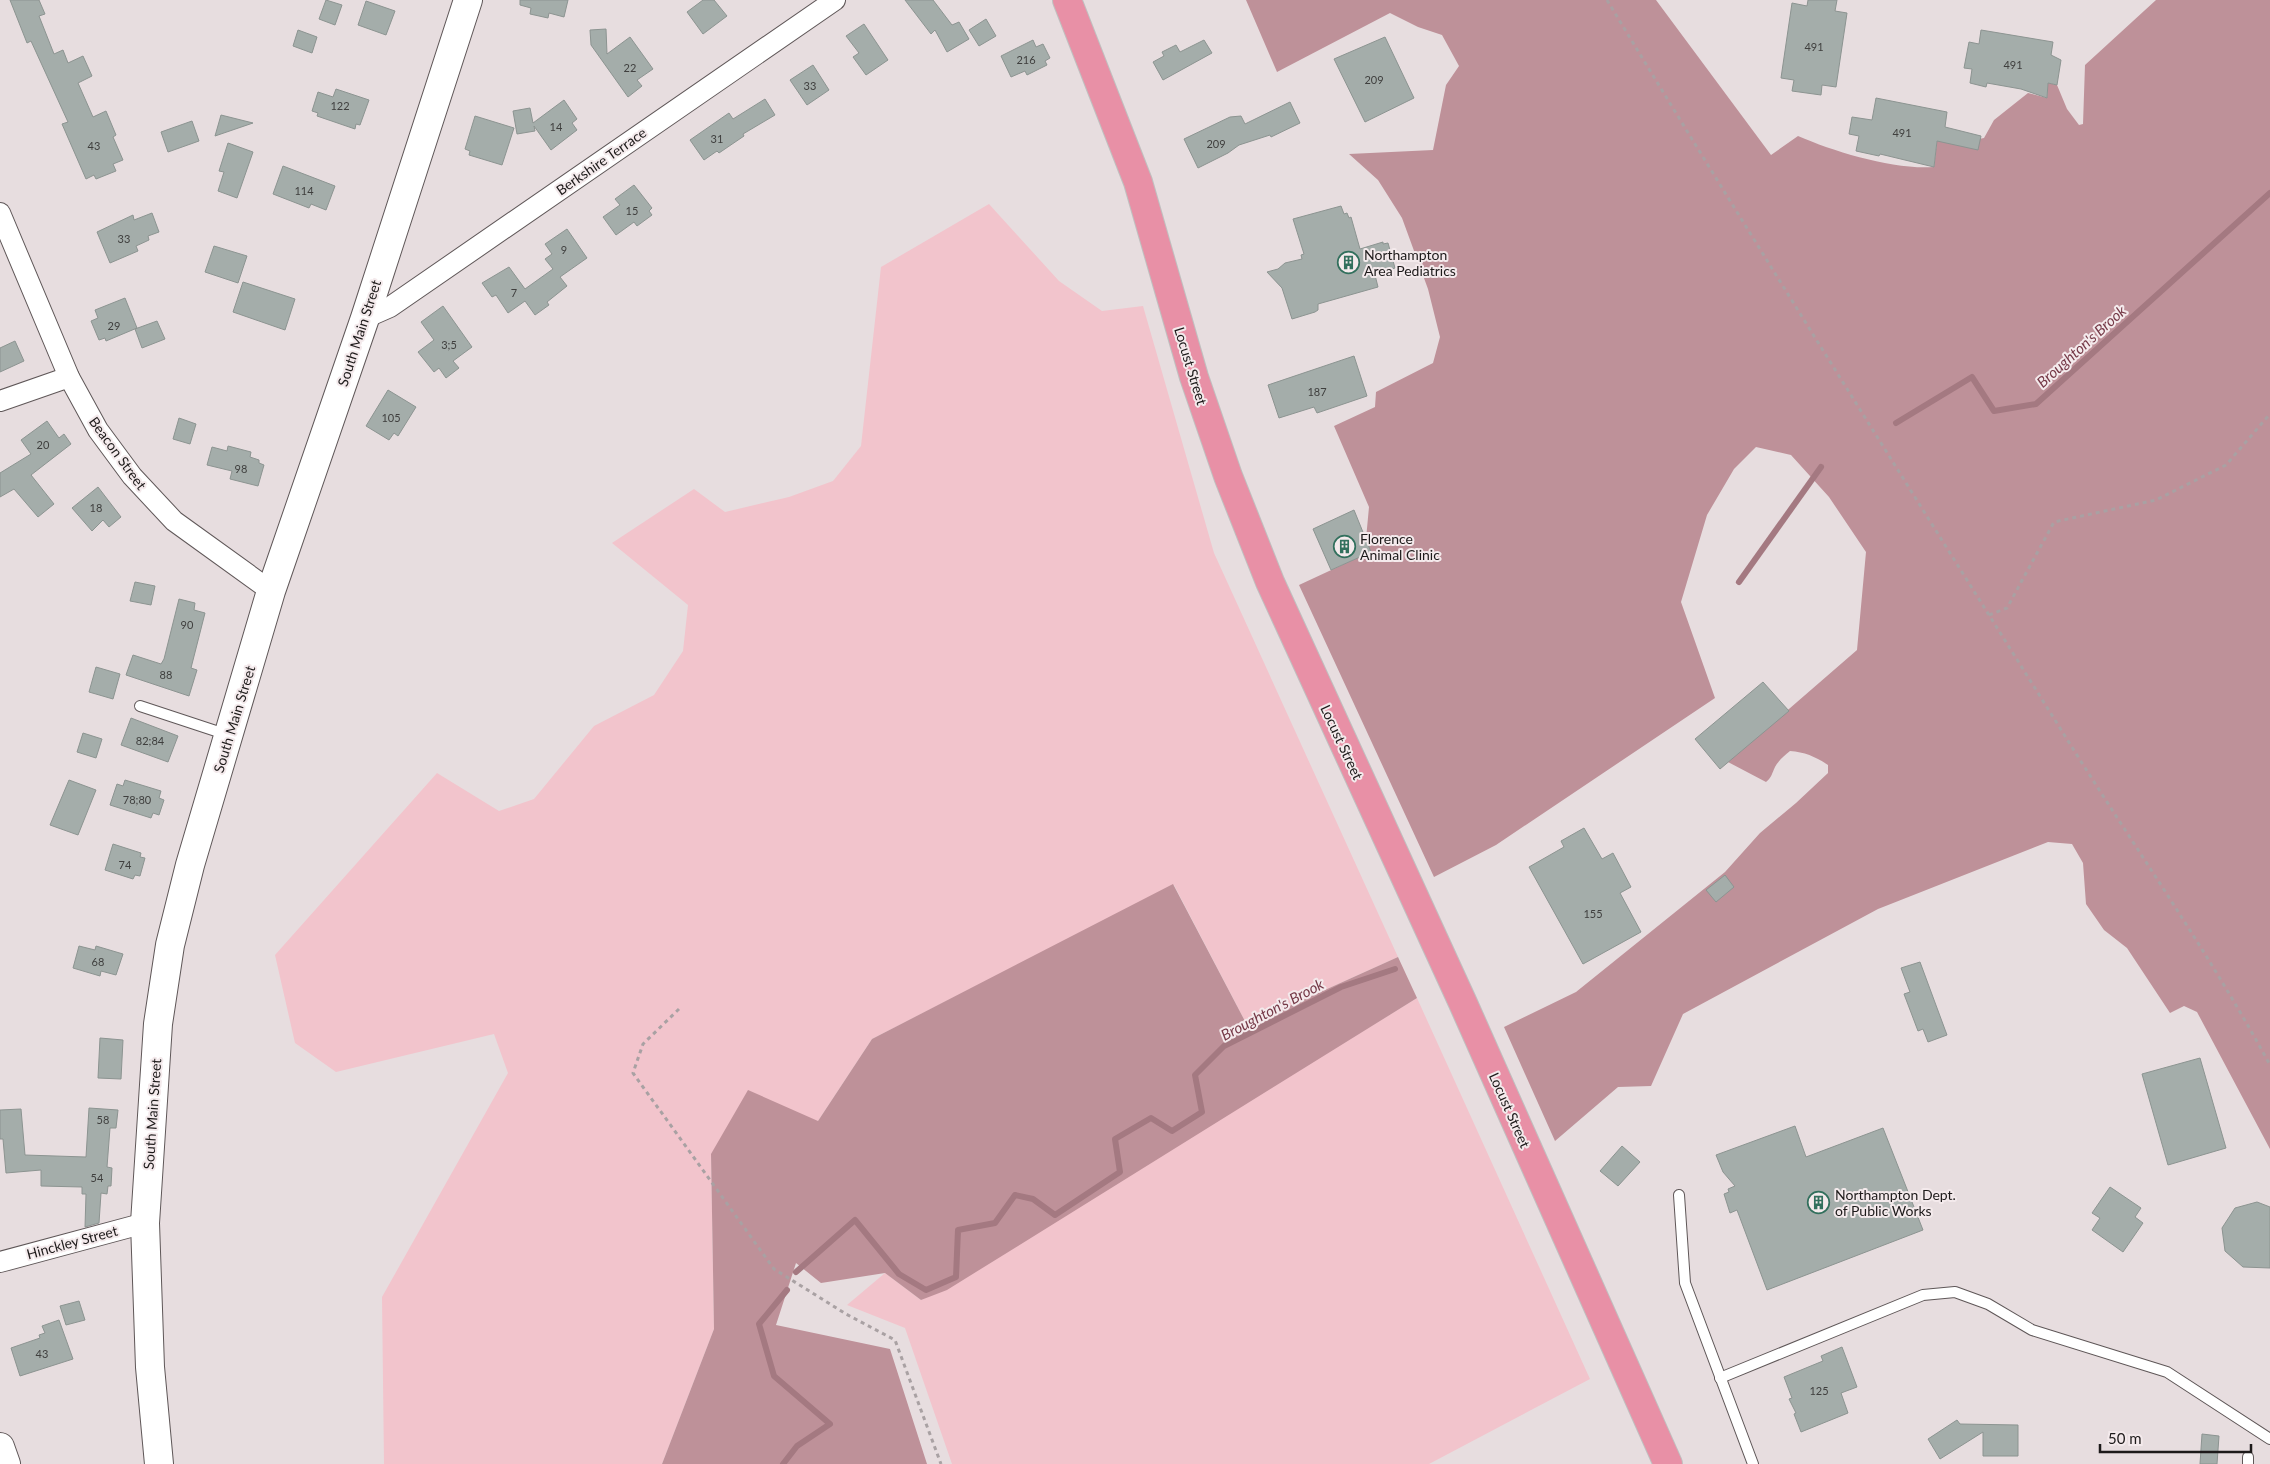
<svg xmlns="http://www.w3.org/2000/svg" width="2270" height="1464" viewBox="0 0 2270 1464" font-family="Lato,sans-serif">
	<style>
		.green { fill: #f2c4cc }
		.forest { fill: #be9199 }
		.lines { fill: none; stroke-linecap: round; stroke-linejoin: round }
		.stream { stroke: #a47981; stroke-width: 6 }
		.building { fill: #a4adaa; stroke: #8c9491 }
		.service-casing { stroke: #5f5758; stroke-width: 12 }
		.minor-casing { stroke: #5f5758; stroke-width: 22 }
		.secondary-casing { stroke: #5f5758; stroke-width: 30 }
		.trunk-casing { stroke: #c0bfbf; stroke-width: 30 }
		.path { stroke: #a9a1a3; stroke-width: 3; stroke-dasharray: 4 4; stroke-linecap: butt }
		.service { stroke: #fff; stroke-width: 10 }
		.minor { stroke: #fff; stroke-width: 20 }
		.secondary { stroke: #fff; stroke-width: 28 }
		.trunk { stroke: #e890a6; stroke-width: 28 }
		.labels { text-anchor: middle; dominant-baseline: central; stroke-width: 4; stroke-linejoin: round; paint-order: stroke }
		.number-label { font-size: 11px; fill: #3f3f3e }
		.street-label { font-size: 14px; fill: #1d1a1a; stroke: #f4eaec }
		.poi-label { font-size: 14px; fill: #1d1a1a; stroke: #f4eaec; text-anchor: start }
		.water-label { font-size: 15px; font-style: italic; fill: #753947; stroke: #f4eaec }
	</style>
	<rect width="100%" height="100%" fill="#e7dddf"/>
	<g class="green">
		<path d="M989,204l70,77 43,30 41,-5 71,247 184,404 -151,68 -73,-140 -302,154 -54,82 -107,33 3,175 -52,135h-278l-2,-167 126,-224 -14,-39 -158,38 -41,-29 -20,-88 162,-182 62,38 35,-12 60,-73 60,-31 29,-44 5,-46 -76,-62 82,-54 31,23 64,-15 44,-16 28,-35 20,-179z"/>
		<path d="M1417,998l173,381 -161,85h-477l-47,-136 -58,-23 38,-32 36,27z"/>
	</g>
	<g class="forest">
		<path d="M1246,0h410l115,155 27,-19c37,16 96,34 136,31l3,-26h32l15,-3 10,-18 34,-27 19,5 1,-15 9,2 10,24 12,16 4,-1 2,-59 71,-65h114v1149l-73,-137 -13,-6 -14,7 -43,-65 -23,-18 -18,-26 -3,-41 -11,-19 -24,-2 -170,67 -195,105 -32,72 -33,1 -63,54 -51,-114 72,-35 149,-120 35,-39 36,-30 32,-30v-8c-12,-8 -23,-13 -38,-14 -6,5 -11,9 -15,16 -3,6 -3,10 -9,15l-38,-20 129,-112 9,-98 -37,-55 -38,-42 -35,-8 -22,22 -27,46 -26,87 34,96 -219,147 -62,32 -135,-292 71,-33 -4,-13 3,-32 -35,-81 41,-19 1,-15 57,-29 7,-26 -12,-48 -26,-71 -24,-38 -29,-26 84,-4 13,-65 13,-19 -17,-31 -24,-8 -28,-14 -113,59z"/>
		<path d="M1173,884l74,141 151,-68 19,41 -470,292 -26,10 -36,-27 -64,10 -25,-20 -20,62 114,24 37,115h-265l52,-135 -3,-175 37,-64 70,31 54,-82z"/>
	</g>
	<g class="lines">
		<g class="stream">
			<path d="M1896,423l76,-46 22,34 42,-7 234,-211"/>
			<path d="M1739,582l82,-115"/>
			<path d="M796,1272l59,-52 44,54 27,16 30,-13 2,-47 37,-7 20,-28 18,4 22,16 65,-43 -5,-33 36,-21 21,13 30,-19 -7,-37 29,-29 117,-59 54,-18"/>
			<path d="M783,1464l14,-18 33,-22 -56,-48 -15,-52 28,-34"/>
		</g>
	</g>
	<g class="building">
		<path d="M10,0h29l6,14 -6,2 15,38 9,-4 5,13 15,-7 9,20 -14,7 15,34 13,-6 10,24 -3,2 10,23 -10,4 3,7 -20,8 -2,-4 -8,4 -24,-55 6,-2 -37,-81 -4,2z"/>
		<path d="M326,0l16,5 -7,20 -16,-6z"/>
		<path d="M520,0h48l-4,17 -15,-4 -1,5 -18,-4 1,-6 -11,-3z"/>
		<path d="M703,0h11l13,16 -24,18 -16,-22z"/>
		<path d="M905,0h28l19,25 7,-3 10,17 -22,13 -12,-22 -4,4z"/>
		<path d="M1808,0h29l-2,11 12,2 -11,74 -14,-2 -1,10 -29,-4 2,-11 -13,-2 11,-75 15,3z"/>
		<path d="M366,1l29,10 -9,24 -28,-10z"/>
		<path d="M986,19l10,17 -17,10 -10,-16z"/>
		<path d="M864,24l24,36 -22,15 -13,-18 6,-4 -13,-17z"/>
		<path d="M606,29l1,25 23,-17 23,32 -16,11 5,6 -14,11 -37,-52 -1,-15z"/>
		<path d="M298,30l19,7 -5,16 -19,-7z"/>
		<path d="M1981,30l72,12 -2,13 10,5 -4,25 -9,-2 -1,15 -26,-9 -34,-6 -1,4 -16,-4 2,-14 -8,-1 5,-26 10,2z"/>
		<path d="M1385,37l29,61 -49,24 -31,-63z"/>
		<path d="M1033,40l3,7 7,-3 7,14 -5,3 2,4 -20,10 -2,-4 -14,6 -10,-21z"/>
		<path d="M1204,40l8,13 -49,27 -10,-18 11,-6 -2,-4 14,-7 4,7z"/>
		<path d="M813,65l16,25 -22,15 -17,-25z"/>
		<path d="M336,89l33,11 -9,25 -4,-1 -1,5 -38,-13 1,-3 -6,-2 6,-19 15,5z"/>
		<path d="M1876,98l71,14 -2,15 36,9 -3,14 -41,-9 -3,26 -54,-13 -1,2 -23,-5 3,-15 -10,-2 3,-17 20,3z"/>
		<path d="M765,99l10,16 -32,19 1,2 -25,17 -2,-2 -13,9 -14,-20 39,-27 4,6z"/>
		<path d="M564,100l13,19 -5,4 5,7 -26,20 -17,-24 1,5 -18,3 -4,-23 17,-3 3,15z"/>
		<path d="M1290,102l10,21 -29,14 -1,-2 -31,10 -11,8 -30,15 -14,-29 46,-22 11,-1 4,8z"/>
		<path d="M221,115l32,8 -38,13z"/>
		<path d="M475,116l39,12 -12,37 -33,-10 1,-4 -5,-2z"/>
		<path d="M192,121l7,20 -31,11 -7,-20z"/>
		<path d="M228,143l25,9 -16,46 -19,-7 6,-19 -5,-1z"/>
		<path d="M283,166l52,20 -9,24 -15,-6 -2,4 -36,-14z"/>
		<path d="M634,185l18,23 -3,3 3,4 -15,11 -3,-4 -18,13 -13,-18 17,-12 -5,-6z"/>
		<path d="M1341,206l3,8 3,-1 2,5 2,-1 9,32 23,-7v2l5,-1 7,25 -20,7 3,12 -60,17v6l-3,2 -23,7 -10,-31 -15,-16 11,-3 7,-6 17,-4 -1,-4 3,-1 -11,-35z"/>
		<path d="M152,213l7,19 -11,4 1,4 -13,6 2,5 -28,12 -13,-31 36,-17 1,5z"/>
		<path d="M567,229l20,29 -27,19 7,9 -20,16 2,3 -14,10 -10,-14 -17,12 -12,-18 -4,2 -10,-14 27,-16 16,22 28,-20 -8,-10 7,-5 -7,-10z"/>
		<path d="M214,246l33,10 -9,27 -33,-11z"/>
		<path d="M243,282l52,17 -10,31 -52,-18z"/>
		<path d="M125,298l12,30 -31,13 -1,-3 -6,2 -8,-19 7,-3 -3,-8z"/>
		<path d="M443,306l29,41 -19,14 6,7 -13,10 -7,-10 -5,4 -16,-20 16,-12 -13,-18z"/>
		<path d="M157,321l8,18 -23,9 -7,-19z"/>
		<path d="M15,341l9,20 -24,11v-24z"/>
		<path d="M1354,356l13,40 -50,17 -3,-6 -35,11 -11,-33z"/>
		<path d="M388,390l28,17 -18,29 -4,-3 -5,7 -23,-14z"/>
		<path d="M179,418l17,6 -6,20 -17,-5z"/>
		<path d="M47,421l12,17 5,-4 7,10 -40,31 23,29 -16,13 -24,-28 -14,8v-24l31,-19 -10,-14z"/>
		<path d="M228,446l23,6 -1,5 9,3v3l5,2 -6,21 -28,-7 2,-8 -25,-6 5,-18 15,4z"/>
		<path d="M98,487l23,30 -12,10 -6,-7 -11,11 -20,-23z"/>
		<path d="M1354,510l17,42 -40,18 -18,-41z"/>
		<path d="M135,582l20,4 -4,19 -21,-4z"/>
		<path d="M179,599l16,4 -1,7 11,3 -14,55 6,2 -8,26 -63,-21 7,-20 28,9 3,-5z"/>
		<path d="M96,667l24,7 -7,25 -24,-7z"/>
		<path d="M1763,682l26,29 -69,58 -25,-30z"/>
		<path d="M131,718l47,18 -10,26 -47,-17z"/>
		<path d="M83,733l19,6 -6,19 -19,-6z"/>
		<path d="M69,780l27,10 -18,45 -28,-10z"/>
		<path d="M125,780l36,11 -2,7 5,2 -5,15 -6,-2 -2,5 -41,-13 7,-21 6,2z"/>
		<path d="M1584,828l18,31 11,-6 18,34 -11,6 21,39 -58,32 -54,-97 35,-20 -3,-6z"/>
		<path d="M113,844l28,9 -1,4 5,1 -5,18 -5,-1 -2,4 -28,-9z"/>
		<path d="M1725,875l9,12 -18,15 -10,-12z"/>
		<path d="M79,946l16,4 1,-4 27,8 -7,21 -15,-4 -1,5 -27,-8z"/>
		<path d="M1920,962l27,73 -19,7 -5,-13 -5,2 -14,-37 6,-2 -9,-24z"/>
		<path d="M100,1038l23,2 -2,39 -23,-1z"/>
		<path d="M2200,1058l26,90 -58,17 -26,-91z"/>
		<path d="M89,1108l29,2 -2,18h-6l-3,39 5,1 -1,18h-3l-1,8 -6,-1 -2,30 -14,4 1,-33h-4v-7l-41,-1v-16l-35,3 -3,-34h-3v-29l21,-1 4,46 61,2z"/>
		<path d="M1795,1126l11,31 77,-29 40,102 -156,60 -30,-80 -7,3 -6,-19 5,-2 -1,-3 7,-3 -12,-14 -7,-17z"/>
		<path d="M1622,1146l18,16 -22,24 -18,-15z"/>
		<path d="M2110,1187l31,21 -6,9 8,6 -20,29 -31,-22 8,-12 -8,-5z"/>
		<path d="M2257,1202l13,5v61l-27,-1 -18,-16 -3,-23 13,-20z"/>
		<path d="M79,1301l6,19 -19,5 -6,-19z"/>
		<path d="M59,1320l14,39 -53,17 -9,-28 29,-10 -1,-3 6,-2 -3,-7z"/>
		<path d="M1842,1347l15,40 -16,6 7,20 -47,19 -7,-18 2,-1 -7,-14 3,-1 -8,-21 39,-16 -2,-5z"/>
		<path d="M1957,1420l3,4 58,1v31h-35v-24l-43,27 -12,-20z"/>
		<path d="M2202,1434l17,2 -2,28h-17z"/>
	</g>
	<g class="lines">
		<defs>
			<g id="service">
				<path d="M140,706l88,29"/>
				<path d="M1679,1195l6,88 68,181"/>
				<path d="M1720,1378l203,-83 32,-3 33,12 44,26 135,42 103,67"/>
				<path d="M2248,1457v7"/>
			</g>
			<g id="minor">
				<path d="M0,213l69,164 29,53 34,46 42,45 97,70"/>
				<path d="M365,318l25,-11 445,-307"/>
				<path d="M0,401l69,-24"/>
				<path d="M0,1262l145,-39"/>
			</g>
			<g id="secondary">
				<path d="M0,1447l6,17"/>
				<path d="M159,1464l-9,-97 -5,-144 13,-199 12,-79 20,-80 81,-274 94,-273 103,-318"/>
			</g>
			<path id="trunk" d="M1067,0l71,182 56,195 34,99 42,106 192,419 206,463"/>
		</defs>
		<use href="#service" class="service-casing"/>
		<use href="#minor" class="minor-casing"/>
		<use href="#secondary" class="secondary-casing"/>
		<use href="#trunk" class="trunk-casing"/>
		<g class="path">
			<path d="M1607,0c148,244 301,486 453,728 70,113 147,221 210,337"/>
			<path d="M1989,615l18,-7 47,-86 102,-22 70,-35 44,-51"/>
			<path d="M679,1009l-36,35 -10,29 141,196 72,45 49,26 46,124"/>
		</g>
		<use href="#service" class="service"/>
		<use href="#minor" class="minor"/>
		<use href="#secondary" class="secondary"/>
		<use href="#trunk" class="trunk"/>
	</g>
	<defs>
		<symbol id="building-ring" viewBox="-11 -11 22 22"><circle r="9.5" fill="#f4eaec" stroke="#32705d" stroke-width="1.5"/><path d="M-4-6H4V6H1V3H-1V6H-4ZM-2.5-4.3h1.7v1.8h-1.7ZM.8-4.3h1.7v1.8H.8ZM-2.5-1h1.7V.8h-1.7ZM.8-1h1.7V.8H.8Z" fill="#32705d"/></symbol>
	</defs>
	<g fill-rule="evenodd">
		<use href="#building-ring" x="1336" y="250" width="25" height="25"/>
		<use href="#building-ring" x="1332" y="534" width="25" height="25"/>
		<use href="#building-ring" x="1806" y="1190" width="25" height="25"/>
	</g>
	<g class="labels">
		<g class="number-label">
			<text x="1814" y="46">491</text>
			<text x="1026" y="59">216</text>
			<text x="2013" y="64">491</text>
			<text x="630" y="67">22</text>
			<text x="1374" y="79">209</text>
			<text x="810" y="85">33</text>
			<text x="340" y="105">122</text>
			<text x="556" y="126">14</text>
			<text x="1902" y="132">491</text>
			<text x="717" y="138">31</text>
			<text x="1216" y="143">209</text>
			<text x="94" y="145">43</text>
			<text x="304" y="190">114</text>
			<text x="632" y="210">15</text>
			<text x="124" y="238">33</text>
			<text x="564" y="249">9</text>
			<text x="514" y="292">7</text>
			<text x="114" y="325">29</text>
			<text x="449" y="344">3;5</text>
			<text x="1317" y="391">187</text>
			<text x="391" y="417">105</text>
			<text x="43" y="444">20</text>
			<text x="241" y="468">98</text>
			<text x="96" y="507">18</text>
			<text x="187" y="624">90</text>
			<text x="166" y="674">88</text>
			<text x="150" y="740">82;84</text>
			<text x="137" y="799">78;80</text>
			<text x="125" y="864">74</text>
			<text x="1593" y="913">155</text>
			<text x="98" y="961">68</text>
			<text x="103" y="1119">58</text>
			<text x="97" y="1177">54</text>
			<text x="42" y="1353">43</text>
			<text x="1819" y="1390">125</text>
		</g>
		<g class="street-label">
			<text transform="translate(601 161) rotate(-35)">Berkshire Terrace</text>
			<text transform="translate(359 333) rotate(-72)">South Main Street</text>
			<text transform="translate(1191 366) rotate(73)">Locust Street</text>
			<text transform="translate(118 453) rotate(54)">Beacon Street</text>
			<text transform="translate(234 719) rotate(-73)">South Main Street</text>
			<text transform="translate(1342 742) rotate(65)">Locust Street</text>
			<text transform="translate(1510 1110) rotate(66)">Locust Street</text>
			<text transform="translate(152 1114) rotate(-86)">South Main Street</text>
			<text transform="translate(72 1242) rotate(-15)">Hinckley Street</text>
		</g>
		<g class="poi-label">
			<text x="1364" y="254">Northampton<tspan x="1364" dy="16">Area Pediatrics</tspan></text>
			<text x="1360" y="538">Florence<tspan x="1360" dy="16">Animal Clinic</tspan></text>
			<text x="1835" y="1194">Northampton Dept.<tspan x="1835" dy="16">of Public Works</tspan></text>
		</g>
		<g class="water-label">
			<text transform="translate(2081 346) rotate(-42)">Broughton's Brook</text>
			<text transform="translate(1272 1009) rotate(-28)">Broughton's Brook</text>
		</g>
	</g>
	<path d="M2100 1444v8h151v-8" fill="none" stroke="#1d1a1a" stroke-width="2.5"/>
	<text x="2108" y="1444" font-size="15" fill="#1d1a1a" stroke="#f4eaec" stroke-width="4" paint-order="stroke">50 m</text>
</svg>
